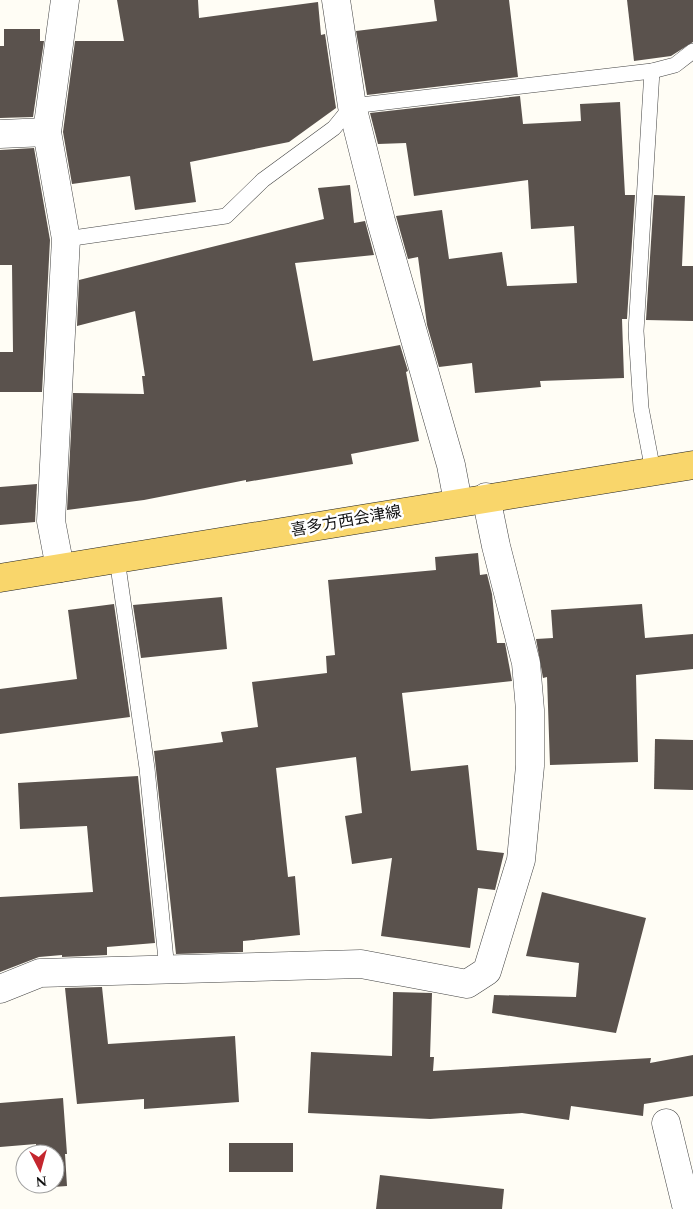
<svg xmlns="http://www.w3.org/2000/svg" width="693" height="1209" viewBox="0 0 693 1209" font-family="Spectral,'Noto Sans JP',serif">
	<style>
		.building { fill: #5a524d }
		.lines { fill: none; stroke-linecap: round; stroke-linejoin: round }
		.lane-casing { stroke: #444; stroke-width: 16 }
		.street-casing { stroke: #444; stroke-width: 29 }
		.primary-casing { stroke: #222; stroke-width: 29 }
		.lane { stroke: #fff; stroke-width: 15 }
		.street { stroke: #fff; stroke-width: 28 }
		.primary { stroke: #f9d66b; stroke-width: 28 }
		.labels { text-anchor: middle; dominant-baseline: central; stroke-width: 5; stroke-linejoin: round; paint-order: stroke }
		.street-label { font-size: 16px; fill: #111; stroke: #fff }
	</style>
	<rect width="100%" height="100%" fill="#fffdf5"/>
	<g class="building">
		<path d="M117,0h81l1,18 119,-16 3,33 4,-1 11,74 -47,34 -99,20 6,40 -61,8 -5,-34 -58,8 -9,-52 12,-91h49z"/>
		<path d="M434,0h75l9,77 -151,18 -11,-64 81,-10z"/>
		<path d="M627,0h66v42l-22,14 -37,5z"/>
		<path d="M4,29h36v12h4l-11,76 -33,1v-72h4z"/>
		<path d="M520,96l3,28 58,-3 -1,-17 40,-2 5,93h10l-8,124h-5l2,59 -84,3 1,6 -66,6 -3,-30 -33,4 -12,-42 -9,-68 -10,2 -12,-43 46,-6 7,49 53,-7 5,34 70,-3 -3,-57 -43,3 -3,-49 -114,16 -8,-53 -28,1 -8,-31z"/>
		<path d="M34,148l16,92 -8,152h-42v-40h13l-1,-87h-12v-115z"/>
		<path d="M350,185l4,38 11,-2 9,34 -79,8 18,98 87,-16 8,26 -2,1 13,69 -68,13 2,10 -107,18v-2l-102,20 -77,10 6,-117 71,1 -2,-18h3l-10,-65 -58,15 2,-46 245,-61 -6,-31z"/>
		<path d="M654,195l31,1 -3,70h11v55l-47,-1z"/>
		<path d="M37,484l-2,38 -35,3v-38z"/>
		<path d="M478,553l2,22 7,-1 5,20 5,49h8l7,38 -110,12 9,78 57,-6 9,85 27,3 -9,37 -17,-2 -8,60 -89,-12 11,-78 -40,6 -7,-48 17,-3 -6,-56 -80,11 12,109 7,-1 5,59 -57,6v11l-67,2 -22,-203 69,-9 -2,-10 37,-5 -6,-45 75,-9 -1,-17 9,-1 -7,-75 108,-10 -1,-13z"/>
		<path d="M222,597l5,52 -86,9 -8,-53z"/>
		<path d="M114,604l16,113 -130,17v-45l77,-10 -9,-69z"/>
		<path d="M642,604l3,34 48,-4v35l-57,6 2,87 -88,3 -3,-88 -4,1 -7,-39 17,-1 -2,-28z"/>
		<path d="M655,739l38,1v50l-39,-1z"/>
		<path d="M138,776l17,167 -48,4v8l-45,2v-2l-23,2 -39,15v-75l93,-5 -6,-66 -67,3 -2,-46z"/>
		<path d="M542,892l104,26 -30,115 -124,-20 2,-18 82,2 3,-34 -53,-7z"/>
		<path d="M102,987l6,57 127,-8 4,66 -95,7v-10l-67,5 -12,-116z"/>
		<path d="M393,992l39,1 -2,64h4l-1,14 218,-13 -1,5 43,-8v41l-49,8 -1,12 -72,-10 -2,14 -47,-7 -92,6 -122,-6 3,-61 81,4z"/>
		<path d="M63,1098l4,56h-2l2,32 -28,2v-4h16v-30h-18l-1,-10 -36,3v-44z"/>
		<rect x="229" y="1143" width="64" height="29"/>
		<path d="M380,1175l124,14 -2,20h-126z"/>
	</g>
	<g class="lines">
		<defs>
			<g id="lane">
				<path d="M652,71l-16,260 5,77 12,63"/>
				<path d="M66,239l160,-23 37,-36 71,-52 18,-22 300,-35 23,-6 18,-14"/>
				<path d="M117,559l30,209 20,202"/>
			</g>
			<g id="street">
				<path d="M336,0l16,106 29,115 70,244 7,37"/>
				<path d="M0,134l47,-2"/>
				<path d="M60,568l-9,-47 15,-282 -19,-107 18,-132"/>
				<path d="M0,989l40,-16 321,-9 106,20 20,-13 34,-111 9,-94v-56l-4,-47 -30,-117 -10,-49"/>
				<path d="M666,1123l21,86"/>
			</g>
			<path id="primary" d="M0,578l693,-113"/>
		</defs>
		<use href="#lane" class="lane-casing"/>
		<use href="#street" class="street-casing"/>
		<use href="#primary" class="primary-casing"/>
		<use href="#lane" class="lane"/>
		<use href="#street" class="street"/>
		<use href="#primary" class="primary"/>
	</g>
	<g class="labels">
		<g class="street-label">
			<text transform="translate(346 521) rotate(-10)">喜多方西会津線</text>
		</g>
	</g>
	<g transform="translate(40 1169) rotate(174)"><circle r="24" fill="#ffffff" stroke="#a0a0a0"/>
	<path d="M0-4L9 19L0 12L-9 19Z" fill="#c4262e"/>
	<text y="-8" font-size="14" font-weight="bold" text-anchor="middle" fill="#111111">N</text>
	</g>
</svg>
